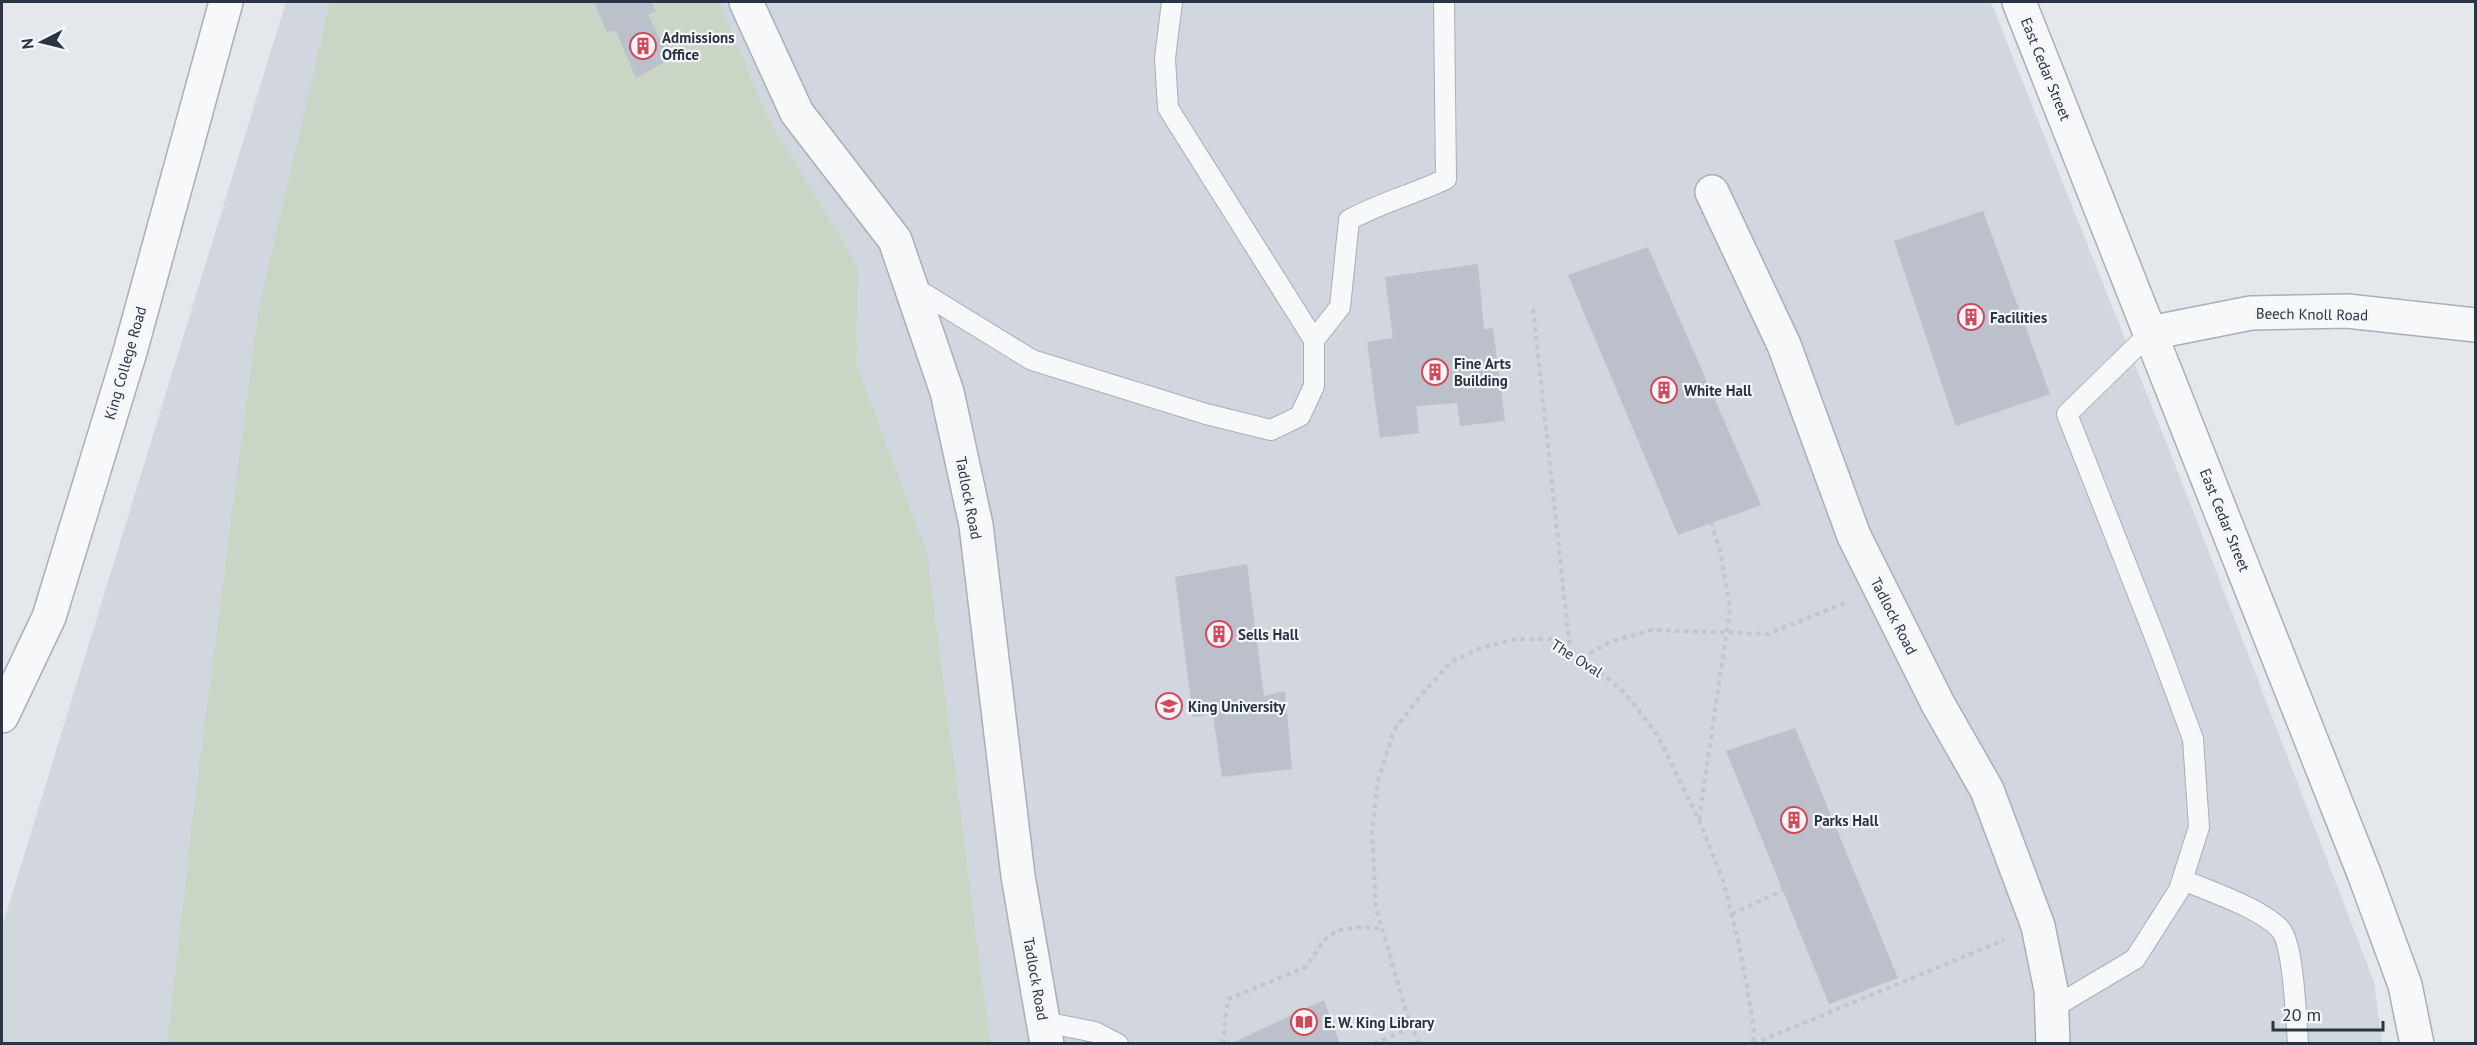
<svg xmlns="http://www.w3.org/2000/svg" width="2477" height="1045" viewBox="0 0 2477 1045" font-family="'PT Sans',sans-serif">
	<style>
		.built { fill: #d2d6de }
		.green { fill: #c9d6c5 }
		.building { fill: #bbc0ca }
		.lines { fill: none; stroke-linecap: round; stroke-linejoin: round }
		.service-casing { stroke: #a9aeb7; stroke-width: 22 }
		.minor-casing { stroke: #a9aeb7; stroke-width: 36 }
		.tertiary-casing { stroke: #a9aeb7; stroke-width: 36 }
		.path { stroke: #c2c5cb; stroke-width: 4; stroke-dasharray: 4.5 4.5; stroke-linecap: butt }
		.service { stroke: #f7f8fa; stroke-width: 20 }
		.minor { stroke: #f7f8fa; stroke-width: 33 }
		.tertiary { stroke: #f7f8fa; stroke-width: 33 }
		.labels { text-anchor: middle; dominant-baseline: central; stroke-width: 4.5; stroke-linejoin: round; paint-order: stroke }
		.poi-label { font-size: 15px; font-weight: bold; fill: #2b3445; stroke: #f4f6f9; text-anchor: start }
		.street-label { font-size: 15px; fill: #2b3445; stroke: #f4f6f9 }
	</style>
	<rect width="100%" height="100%" fill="#e4e7ec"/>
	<path class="built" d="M286,2h1705l192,483 191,497 8,61 -2380,1v-117z"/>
	<path class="green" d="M330,2h389l48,114 91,151 -2,96 71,190 63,490 -823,1 26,-228 65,-504z"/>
	<g class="building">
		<path d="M594,2h57l5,9 -8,4 22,44 -34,19 -20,-47 -9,1z"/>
		<path d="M1983,211l67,183 -94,32 -62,-185z"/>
		<path d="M1648,247l113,258 -83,30 -110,-260z"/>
		<path d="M1478,264l6,65 9,-1 12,93 -45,5 -3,-23 -41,3 3,27 -39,5 -13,-96 26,-4 -8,-61z"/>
		<path d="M1247,564l17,132 21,-5 7,78 -70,8 -9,-63 -20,3 -18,-140z"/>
		<path d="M1795,728l103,250 -69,26 -103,-253z"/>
		<path d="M1324,1000l16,44h-110z"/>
	</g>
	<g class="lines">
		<defs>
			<g id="service">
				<path d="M910,285l122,75 174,54 65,16 29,-14 14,-30v-46l-146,-232 -3,-50 7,-56"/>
				<path d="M1314,340l26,-33 9,-87c31,-17 65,-26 97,-41l-2,-177"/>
				<path d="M2183,880c26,11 80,29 98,50 13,17 15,89 17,114"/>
				<path d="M2051,1009l84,-50 44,-69 20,-63 -6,-88 -33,-89 -93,-236 83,-81"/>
				<path d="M1044,1022l51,10 23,12"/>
			</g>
			<g id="minor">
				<path d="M746,2l51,111 98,127 52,152 29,133 42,351 29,168"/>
				<path d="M1712,192l72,153 70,191 84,168 49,86 51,136 13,64 2,54"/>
				<path d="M2150,333l101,-20 96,-2 129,14"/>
			</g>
			<g id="tertiary">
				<path d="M2019,2l346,874 40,109 12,59"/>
				<path d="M2,716l47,-99 81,-265 96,-350"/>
			</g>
		</defs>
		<use href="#service" class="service-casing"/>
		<use href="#minor" class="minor-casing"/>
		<use href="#tertiary" class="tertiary-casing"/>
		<g class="path">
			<path d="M1533,309l37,341"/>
			<path d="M1582,658l28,-16 42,-12 116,4 81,-33"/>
			<path d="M1699,819l31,-210 -10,-59 -9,-27"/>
			<path d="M1732,914l51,-24"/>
			<path d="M1223,1044l5,-45 78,-32 18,-27 12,-9 23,-4 23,2"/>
			<path d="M1374,1044l38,-17"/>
			<path d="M1419,1044l-13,-33 -30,-103 -4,-77 6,-50 16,-51 28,-36 29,-32 30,-14 35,-9h35l41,26 34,29 32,42 41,84 24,60 15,60 8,40 8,51 -1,13"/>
			<path d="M1753,1044l251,-104"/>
		</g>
		<use href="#service" class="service"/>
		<use href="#minor" class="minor"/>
		<use href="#tertiary" class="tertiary"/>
	</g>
	<defs>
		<symbol id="building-ring" viewBox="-11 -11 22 22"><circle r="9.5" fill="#f4f6f9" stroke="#d1495b" stroke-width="1.5"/><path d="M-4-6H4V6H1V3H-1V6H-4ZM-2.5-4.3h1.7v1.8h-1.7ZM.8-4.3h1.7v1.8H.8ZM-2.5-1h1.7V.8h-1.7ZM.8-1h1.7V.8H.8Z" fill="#d1495b"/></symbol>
		<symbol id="university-ring" viewBox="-11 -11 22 22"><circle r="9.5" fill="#f4f6f9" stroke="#d1495b" stroke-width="1.5"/><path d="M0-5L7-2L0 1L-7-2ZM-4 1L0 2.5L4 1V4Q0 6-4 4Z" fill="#d1495b"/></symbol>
		<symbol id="library-ring" viewBox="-11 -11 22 22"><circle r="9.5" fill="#f4f6f9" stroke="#d1495b" stroke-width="1.5"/><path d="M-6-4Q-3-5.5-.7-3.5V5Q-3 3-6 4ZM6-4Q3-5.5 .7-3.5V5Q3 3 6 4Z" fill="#d1495b"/></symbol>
	</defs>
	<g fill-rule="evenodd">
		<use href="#building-ring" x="628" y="31" width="30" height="30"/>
		<use href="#building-ring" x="1956" y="302" width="30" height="30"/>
		<use href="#building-ring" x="1420" y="357" width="30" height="30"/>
		<use href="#building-ring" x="1649" y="375" width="30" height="30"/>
		<use href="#building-ring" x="1204" y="619" width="30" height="30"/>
		<use href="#university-ring" x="1154" y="691" width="30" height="30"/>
		<use href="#building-ring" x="1779" y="805" width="30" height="30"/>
		<use href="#library-ring" x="1289" y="1007" width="30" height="30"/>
	</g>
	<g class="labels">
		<g class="poi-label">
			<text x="662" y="37">Admissions<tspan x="662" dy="17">Office</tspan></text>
			<text x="1990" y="317">Facilities</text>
			<text x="1454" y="363">Fine Arts<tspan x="1454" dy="17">Building</tspan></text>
			<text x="1684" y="390">White Hall</text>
			<text x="1238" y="634">Sells Hall</text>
			<text x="1188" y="706">King University</text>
			<text x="1814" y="820">Parks Hall</text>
			<text x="1324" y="1022">E. W. King Library</text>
		</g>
		<g class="street-label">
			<text transform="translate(2046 69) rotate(68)">East Cedar Street</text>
			<text transform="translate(2312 314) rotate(1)">Beech Knoll Road</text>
			<text transform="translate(125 363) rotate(-74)">King College Road</text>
			<text transform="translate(969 498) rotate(79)">Tadlock Road</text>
			<text transform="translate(2225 520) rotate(68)">East Cedar Street</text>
			<text transform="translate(1894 616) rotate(63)">Tadlock Road</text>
			<text transform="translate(1577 658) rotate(32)">The Oval</text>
			<text transform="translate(1036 979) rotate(80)">Tadlock Road</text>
		</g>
	</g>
	<rect width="2477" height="1045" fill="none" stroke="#2b3445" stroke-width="6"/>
	<g transform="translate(42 42) rotate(263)" stroke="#f4f6f9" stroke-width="4.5" paint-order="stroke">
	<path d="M0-4.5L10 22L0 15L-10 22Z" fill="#2b3445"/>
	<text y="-9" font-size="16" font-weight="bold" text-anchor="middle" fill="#2b3445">N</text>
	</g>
	<path d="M2273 1021v9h110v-9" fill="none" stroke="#2b3445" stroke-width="3"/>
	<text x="2282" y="1021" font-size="18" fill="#2b3445" stroke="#f4f6f9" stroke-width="4.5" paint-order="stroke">20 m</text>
</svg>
